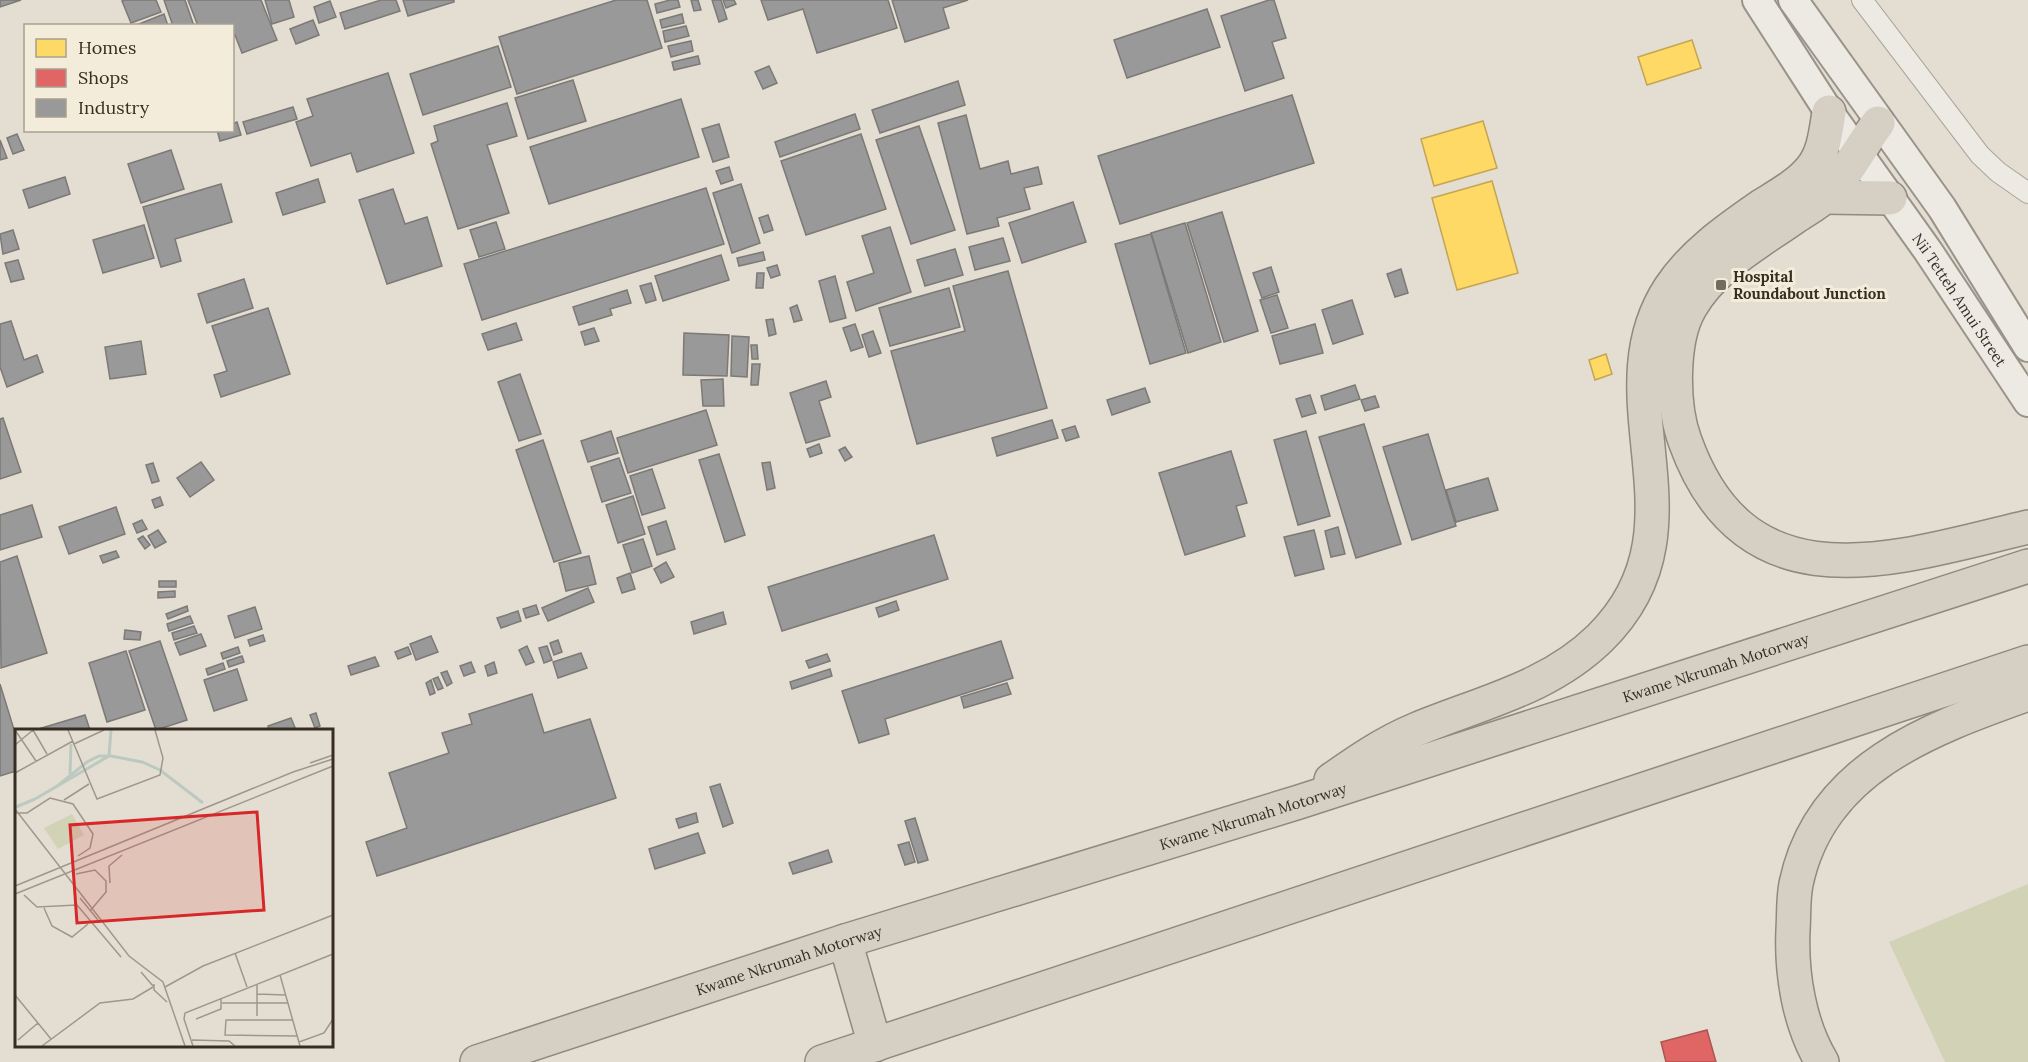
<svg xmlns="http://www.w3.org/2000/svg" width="2028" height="1062" viewBox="0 0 2028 1062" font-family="Lora,serif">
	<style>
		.green { fill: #d2d2b6 }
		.homes { fill: #ffd966; stroke: #c3a552; stroke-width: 1.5 }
		.shops { fill: #e06666; stroke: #ae5552; stroke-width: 1.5 }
		.industry { fill: #999; stroke: #7c7976; stroke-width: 1.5 }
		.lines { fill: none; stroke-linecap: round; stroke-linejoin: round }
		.street-casing { stroke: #aaa49a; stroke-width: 22 }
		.secondary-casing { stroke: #99938a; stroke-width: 32 }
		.highway-casing { stroke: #8f8981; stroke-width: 36 }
		.street { stroke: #eceae3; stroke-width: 20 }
		.secondary { stroke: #eceae3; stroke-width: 28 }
		.highway { stroke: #d6cfc3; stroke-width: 33 }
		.poi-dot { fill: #746b60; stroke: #f3ecda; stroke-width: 2 }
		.labels { text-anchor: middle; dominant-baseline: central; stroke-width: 6; stroke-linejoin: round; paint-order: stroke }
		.poi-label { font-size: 15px; font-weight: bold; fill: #382d23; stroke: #f3ecda; text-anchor: start }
		.street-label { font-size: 15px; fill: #382d23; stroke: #f3ecda }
		.inset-river { fill: none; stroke: #bcc9c1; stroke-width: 3 }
		.inset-road { fill: none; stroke: #9f978c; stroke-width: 1.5 }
		.view { fill: #d62828; fill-opacity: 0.15; stroke: #d62828; stroke-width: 3 }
		.inset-edge { fill: none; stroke: #382d23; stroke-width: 3 }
	</style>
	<rect width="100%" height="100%" fill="#e4ded2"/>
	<path class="green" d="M2028,884v178h-83l-56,-120z"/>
	<g class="homes">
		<path d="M1692,40l9,28 -54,17 -9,-28z"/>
		<path d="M1483,121l14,47 -63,18 -13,-47z"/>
		<path d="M1492,181l26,92 -61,17 -25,-92z"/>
		<path d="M1606,354l6,20 -17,6 -6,-20z"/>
	</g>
	<path class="shops" d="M1707,1030l9,32h-50l-5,-20z"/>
	<g class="industry">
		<path d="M0,0h21l-21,7z"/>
		<path d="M125,0h31l5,12 -30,11 -9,-22z"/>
		<path d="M164,0h21l9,26h-21z"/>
		<path d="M188,0h73l16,40 -35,13 -7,-18 -3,1v-10h-34z"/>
		<path d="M265,0h24l5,17 -22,7z"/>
		<path d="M381,0h15l4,11 -55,18 -5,-16z"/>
		<path d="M403,0h51v2l-46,14z"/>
		<path d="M616,0h31l15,48 -145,46 -18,-57z"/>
		<path d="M670,0h8l2,7 -23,6 -2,-9z"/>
		<path d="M691,0h7l3,10 -7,1z"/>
		<path d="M712,0h9l6,19 -8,3z"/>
		<path d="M723,0h11l2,4 -10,4z"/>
		<path d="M761,0h127l9,28 -80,25 -14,-44 -35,11z"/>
		<path d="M892,0h76l-25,8 6,20 -44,14z"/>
		<path d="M1269,0h5l12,38 -14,4 12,36 -39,13 -24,-75z"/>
		<path d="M330,1l6,16 -17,6 -5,-16z"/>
		<path d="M1207,9l13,38 -93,31 -13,-38z"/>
		<path d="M164,14l4,12h-34z"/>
		<path d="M682,14l2,9 -22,5 -2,-8z"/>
		<path d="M313,20l6,15 -23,9 -6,-15z"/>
		<path d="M686,26l3,10 -24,6 -2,-11z"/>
		<path d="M691,41l2,10 -22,6 -3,-11z"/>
		<path d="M498,46l13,41 -88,28 -13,-41z"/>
		<path d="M698,56l2,8 -26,6 -2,-8z"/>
		<path d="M769,66l8,17 -14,6 -8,-17z"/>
		<path d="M388,73l26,80 -57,19 -6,-19 -40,13 -15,-44 17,-6 -6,-17z"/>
		<path d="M573,80l13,41 -58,18 -13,-41z"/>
		<path d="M958,81l7,24 -85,28 -8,-23z"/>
		<path d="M1292,95l22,68 -194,61 -22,-68z"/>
		<path d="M681,99l18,58 -150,47 -19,-57z"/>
		<path d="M507,103l10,33 -30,9 22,68 -51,16 -27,-85 7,-3 -4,-15z"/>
		<path d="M293,107l4,12 -50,15 -4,-12z"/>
		<path d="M855,114l5,15 -80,28 -5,-15z"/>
		<path d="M966,115l14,54 28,-8 3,13 27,-7 4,17 -18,4 6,21 -33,9 2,8 -32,8 -29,-111z"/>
		<path d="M237,122l4,13 -21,6 -3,-11h15v-6z"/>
		<path d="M719,124l10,33 -16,5 -11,-33z"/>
		<path d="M919,126l36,104 -44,14 -35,-104z"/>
		<path d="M17,134l7,16 -11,4 -6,-16z"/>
		<path d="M861,134l25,75 -80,26 -25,-74z"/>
		<path d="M0,140l7,18 -7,2z"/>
		<path d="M171,150l13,39 -43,14 -13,-39z"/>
		<path d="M729,167l4,13 -12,4 -5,-13z"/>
		<path d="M65,177l5,17 -41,14 -6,-18z"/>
		<path d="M318,179l7,23 -42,13 -7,-22z"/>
		<path d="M221,184l11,38 -57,17 6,22 -20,6 -18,-60z"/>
		<path d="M741,184l19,59 -28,10 -19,-60z"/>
		<path d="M706,188l18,56 -242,76 -18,-56z"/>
		<path d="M393,189l12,35 22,-7 15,49 -55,18 -28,-84z"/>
		<path d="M1073,202l13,40 -64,21 -13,-40z"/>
		<path d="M1222,212l36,119 -34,11 -37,-119z"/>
		<path d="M768,215l5,15 -9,3 -5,-15z"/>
		<path d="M496,222l9,27 -26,8 -9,-27z"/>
		<path d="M1185,223l36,119 -33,11 -37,-120z"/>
		<path d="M144,225l10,33 -51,15 -10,-33z"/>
		<path d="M890,227l21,65 -55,19 -9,-29 27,-9 -12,-37z"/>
		<path d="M13,230l6,19 -16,5 -3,-20z"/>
		<path d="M1151,234l35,119 -36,11 -35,-120z"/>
		<path d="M1003,238l7,23 -35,9 -6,-23z"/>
		<path d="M955,249l8,26 -38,11 -8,-26z"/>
		<path d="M763,252l2,8 -26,6 -2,-8z"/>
		<path d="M721,255l8,25 -66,21 -8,-25z"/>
		<path d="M18,260l6,19 -13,3 -6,-19z"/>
		<path d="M777,265l3,10 -9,3 -4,-10z"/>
		<path d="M1271,267l8,25 -17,6 -9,-25z"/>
		<path d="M1401,269l7,24 -13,4 -8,-23z"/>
		<path d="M1008,271l39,137 -130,36 -26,-93 74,-20 -12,-45z"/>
		<path d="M757,273h7l-1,15h-7z"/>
		<path d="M835,276l11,42 -16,4 -11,-41z"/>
		<path d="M244,279l9,29 -46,15 -9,-29z"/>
		<path d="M651,283l5,17 -10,3 -6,-17z"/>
		<path d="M949,288l11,39 -70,19 -11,-38z"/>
		<path d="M627,290l4,13 -21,6 2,6 -33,10 -6,-18z"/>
		<path d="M1277,295l11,33 -17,5 -11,-33z"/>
		<path d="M1352,300l11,34 -30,10 -11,-34z"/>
		<path d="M797,305l5,15 -8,2 -4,-14z"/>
		<path d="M268,308l22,66 -69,23 -7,-22 13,-4 -15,-45z"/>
		<path d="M773,319l3,15 -7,2 -3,-16z"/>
		<path d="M11,321l13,39 13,-5 6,17 -36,15 -7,-20v-43z"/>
		<path d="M516,323l6,17 -34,10 -6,-16z"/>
		<path d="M855,324l8,23 -12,4 -8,-23z"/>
		<path d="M1315,324l8,29 -43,11 -8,-28z"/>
		<path d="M594,328l5,13 -14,4 -4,-13z"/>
		<path d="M873,331l8,22 -12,4 -7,-22z"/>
		<path d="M684,333l45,2 -2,41 -44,-1z"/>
		<path d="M732,336l17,1 -2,40 -16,-1z"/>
		<path d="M141,341l5,33 -36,5 -5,-32z"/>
		<path d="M751,345h6l1,14h-6z"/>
		<path d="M752,364h8l-2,21h-7z"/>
		<path d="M520,374l21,60 -22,7 -21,-59z"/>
		<path d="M723,379l1,27h-21l-2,-26z"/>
		<path d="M826,381l5,16 -12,4 11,35 -24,7 -16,-50z"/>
		<path d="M1355,385l5,14 -35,11 -4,-14z"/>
		<path d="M1145,388l5,14 -38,13 -5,-15z"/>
		<path d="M1310,395l6,18 -14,4 -6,-18z"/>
		<path d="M1375,396l4,11 -14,4 -4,-11z"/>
		<path d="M706,410l11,35 -89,28 -11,-35z"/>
		<path d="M3,418l18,54 -21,7v-60z"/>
		<path d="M1052,420l6,18 -61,18 -5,-18z"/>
		<path d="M1364,424l37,120 -45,14 -37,-121z"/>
		<path d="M1075,426l4,11 -13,4 -4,-11z"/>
		<path d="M611,431l7,22 -30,9 -7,-21z"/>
		<path d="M1306,431l24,85 -32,9 -24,-85z"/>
		<path d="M1428,434l28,92 -44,14 -29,-93z"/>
		<path d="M543,440l38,113 -27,9 -38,-112z"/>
		<path d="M819,444l3,9 -12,4 -3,-8z"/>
		<path d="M845,447l7,10 -7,4 -6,-11z"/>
		<path d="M1231,451l16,52 -11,3 9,30 -60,19 -26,-82z"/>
		<path d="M719,454l26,81 -20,7 -26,-82z"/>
		<path d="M619,458l12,35 -29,9 -11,-35z"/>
		<path d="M201,462l13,18 -24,17 -13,-19z"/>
		<path d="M770,462l5,26 -8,2 -5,-27z"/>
		<path d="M153,463l6,18 -7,2 -6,-18z"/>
		<path d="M652,469l13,39 -23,7 -12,-39z"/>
		<path d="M1488,478l10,32 -42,12 -10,-32z"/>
		<path d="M633,496l12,38 -27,9 -12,-38z"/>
		<path d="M160,497l3,8 -8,3 -3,-8z"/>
		<path d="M32,505l10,32 -42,13v-35z"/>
		<path d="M116,507l9,27 -56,20 -10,-27z"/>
		<path d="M142,520l5,9 -10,4 -4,-9z"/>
		<path d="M666,521l9,28 -18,6 -9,-28z"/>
		<path d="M1338,527l7,27 -14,3 -6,-26z"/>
		<path d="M158,530l8,12 -11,6 -7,-12z"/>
		<path d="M1314,530l10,39 -29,7 -11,-39z"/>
		<path d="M934,535l14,44 -166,52 -14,-44z"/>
		<path d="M143,536l7,9 -5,4 -7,-10z"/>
		<path d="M643,539l9,27 -20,7 -9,-28z"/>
		<path d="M116,551l3,6 -16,6 -3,-7z"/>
		<path d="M17,556l30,97 -46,15 -1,-106z"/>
		<path d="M589,556l7,28 -30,7 -7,-28z"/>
		<path d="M666,562l8,15 -13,6 -7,-14z"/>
		<path d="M630,573l5,16 -13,4 -5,-15z"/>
		<rect x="159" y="581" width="17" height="6"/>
		<path d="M588,588l6,14 -46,19 -6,-13z"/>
		<path d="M175,591v6l-17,1v-6z"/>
		<path d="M896,601l3,9 -20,7 -3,-9z"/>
		<path d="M536,605l3,9 -13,4 -3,-9z"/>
		<path d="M187,606l1,5 -20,8 -2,-5z"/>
		<path d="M255,607l7,22 -27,9 -7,-22z"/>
		<path d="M518,611l3,10 -20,7 -4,-10z"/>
		<path d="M723,612l3,12 -32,10 -3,-12z"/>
		<path d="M190,616l3,7 -24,8 -2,-7z"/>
		<path d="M194,626l3,7 -23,7 -2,-7z"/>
		<path d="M125,630l16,2 -1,8 -16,-1z"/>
		<path d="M201,634l5,12 -26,9 -5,-12z"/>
		<path d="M263,635l2,6 -15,5 -2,-6z"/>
		<path d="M431,636l7,16 -22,8 -6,-16z"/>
		<path d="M558,640l4,12 -8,3 -4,-12z"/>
		<path d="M160,641l27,79 -31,10 -27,-79z"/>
		<path d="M1001,641l12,37 -128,41 4,15 -30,9 -17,-52z"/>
		<path d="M527,646l7,16 -8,3 -7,-15z"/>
		<path d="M547,646l5,14 -8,3 -5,-15z"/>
		<path d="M238,647l2,6 -17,6 -2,-6z"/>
		<path d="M408,647l3,7 -13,5 -3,-7z"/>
		<path d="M126,651l19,59 -38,12 -18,-59z"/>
		<path d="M581,653l6,15 -29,10 -5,-16z"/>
		<path d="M827,654l3,7 -21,7 -3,-7z"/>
		<path d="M242,656l2,6 -15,5 -2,-6z"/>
		<path d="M375,657l4,9 -28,9 -3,-9z"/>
		<path d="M471,662l4,10 -11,4 -4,-10z"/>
		<path d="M494,662l3,11 -9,3 -3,-10z"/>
		<path d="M223,663l2,6 -17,6 -2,-6z"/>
		<path d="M237,669l10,31 -33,11 -10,-31z"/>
		<path d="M830,669l2,7 -40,13 -2,-7z"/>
		<path d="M447,671l5,12 -5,3 -6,-13z"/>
		<path d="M438,677l5,11 -5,2 -5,-11z"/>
		<path d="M431,680l4,13 -5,2 -4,-12z"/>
		<path d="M1007,683l4,11 -47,14 -3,-11z"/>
		<path d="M0,684l16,52v35l-16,5z"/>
		<path d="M532,694l12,39 46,-14 26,79 -239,78 -11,-34 41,-14 -18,-55 60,-20 -7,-20 30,-9 -3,-10z"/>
		<path d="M316,713l4,13 -5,2 -5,-13z"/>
		<path d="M85,715l5,15h-55z"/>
		<path d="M291,718l5,12h-27l-1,-4z"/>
		<path d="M720,784l13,39 -10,4 -13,-40z"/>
		<path d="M696,813l2,9 -19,6 -3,-9z"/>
		<path d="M915,818l13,42 -10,3 -13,-42z"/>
		<path d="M698,833l7,20 -50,16 -6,-20z"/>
		<path d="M909,842l6,20 -10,3 -7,-20z"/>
		<path d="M828,850l4,12 -39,12 -4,-11z"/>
	</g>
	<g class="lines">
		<defs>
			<path id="street" d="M1862,0l118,155 18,17 30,21"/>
			<g id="secondary">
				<path id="s1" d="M1757,0l72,112 99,139 100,151"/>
				<path d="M1793,0l149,208 86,139"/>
			</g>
			<g id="highway">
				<path d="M1878,123c-17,23 -32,53 -53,73 -8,8 -20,14 -30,21 -37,26 -82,50 -105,91 -19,33 -18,98 -5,133 61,170 209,118 343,86"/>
				<path d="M1824,197l66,1"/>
				<path d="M1331,780c27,-19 53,-37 84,-50 64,-27 133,-41 185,-92 112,-110 -3,-239 70,-350 23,-35 60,-60 93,-83 16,-10 36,-21 48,-36 13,-15 15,-38 18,-57"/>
				<path d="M845,941l30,104"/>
				<path id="s2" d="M477,1062l368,-121 454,-139 729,-236"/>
				<path d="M822,1062l1206,-400"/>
				<path d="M1822,1062c-23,-38 -31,-89 -29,-132 1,-15 0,-31 3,-46 24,-116 134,-155 232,-190"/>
			</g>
		</defs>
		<use href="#street" class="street-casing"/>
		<use href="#secondary" class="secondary-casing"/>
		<use href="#highway" class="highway-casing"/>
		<use href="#street" class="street"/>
		<use href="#secondary" class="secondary"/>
		<use href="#highway" class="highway"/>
	</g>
	<rect class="poi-dot" x="1715" y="279" width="12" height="12" rx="3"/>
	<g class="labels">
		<g class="poi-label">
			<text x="1733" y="276">Hospital<tspan x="1733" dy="17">Roundabout Junction</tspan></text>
		</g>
		<g class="street-label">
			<text stroke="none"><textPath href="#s1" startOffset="362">Nii Tetteh Amui Street</textPath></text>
			<text stroke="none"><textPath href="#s2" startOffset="1300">Kwame Nkrumah Motorway</textPath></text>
			<text stroke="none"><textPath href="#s2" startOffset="814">Kwame Nkrumah Motorway</textPath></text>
			<text stroke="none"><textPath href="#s2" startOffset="328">Kwame Nkrumah Motorway</textPath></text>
		</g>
	</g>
	<g transform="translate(15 729)">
		<rect width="318" height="318" fill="#e4ded2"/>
		<path d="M57,85l12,21 -26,14 -14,-21z" fill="#d2d2b6"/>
		<path class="inset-river" d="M94,27l2,-26M55,45l1,-30M41,58l31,-25 12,-6h12l31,6 18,8 43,33M20,70l74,-43M1,78l19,-8"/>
		<path class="inset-road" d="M0,1l21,31M18,1l14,24M53,1l29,69 63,-24 3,-17 -8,-28M59,15l30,-14M0,16l18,-15M295,34l23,-8M0,44l58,-32M49,71l25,-16M0,80l114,147 34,26 22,64M0,84h12l23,-15 23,6 20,30 -3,14 -12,8M61,145l19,-4 11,11v11l-16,19M95,154l-1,-17 13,-11M0,157l278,-114 40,-13M0,165l318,-128M9,166l13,12 40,-2 44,52M65,169l18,22M29,179l8,18 20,11 16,-13M220,224l12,34M126,243l12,14M265,246l20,71M139,255v6l13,12M242,255v32M150,258l38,-21 130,-51M242,265l28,1M0,266l36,44M207,274h66M181,290l25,-10v-11M277,291h-66l-1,15 72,1M3,311l20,-17M177,311l37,1 6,5M284,313l25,-9 9,-14M27,317l58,-43 33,-4 20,-12M178,317l-9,-27 1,-6 148,-59"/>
		<path class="view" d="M242,83l7,98 -187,13 -7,-98z"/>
		<rect width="318" height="318" class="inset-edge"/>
	</g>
	<rect x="24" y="24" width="210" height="108" fill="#f3ecda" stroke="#a8a091" stroke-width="1.5"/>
	<rect x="36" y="39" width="30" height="18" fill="#ffd966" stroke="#a8a091" stroke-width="1.5"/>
	<text x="78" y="54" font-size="18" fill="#382d23">Homes</text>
	<rect x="36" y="69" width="30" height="18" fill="#e06666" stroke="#a8a091" stroke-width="1.5"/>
	<text x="78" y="84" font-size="18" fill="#382d23">Shops</text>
	<rect x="36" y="99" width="30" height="18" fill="#999999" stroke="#a8a091" stroke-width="1.5"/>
	<text x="78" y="114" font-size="18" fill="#382d23">Industry</text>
</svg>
